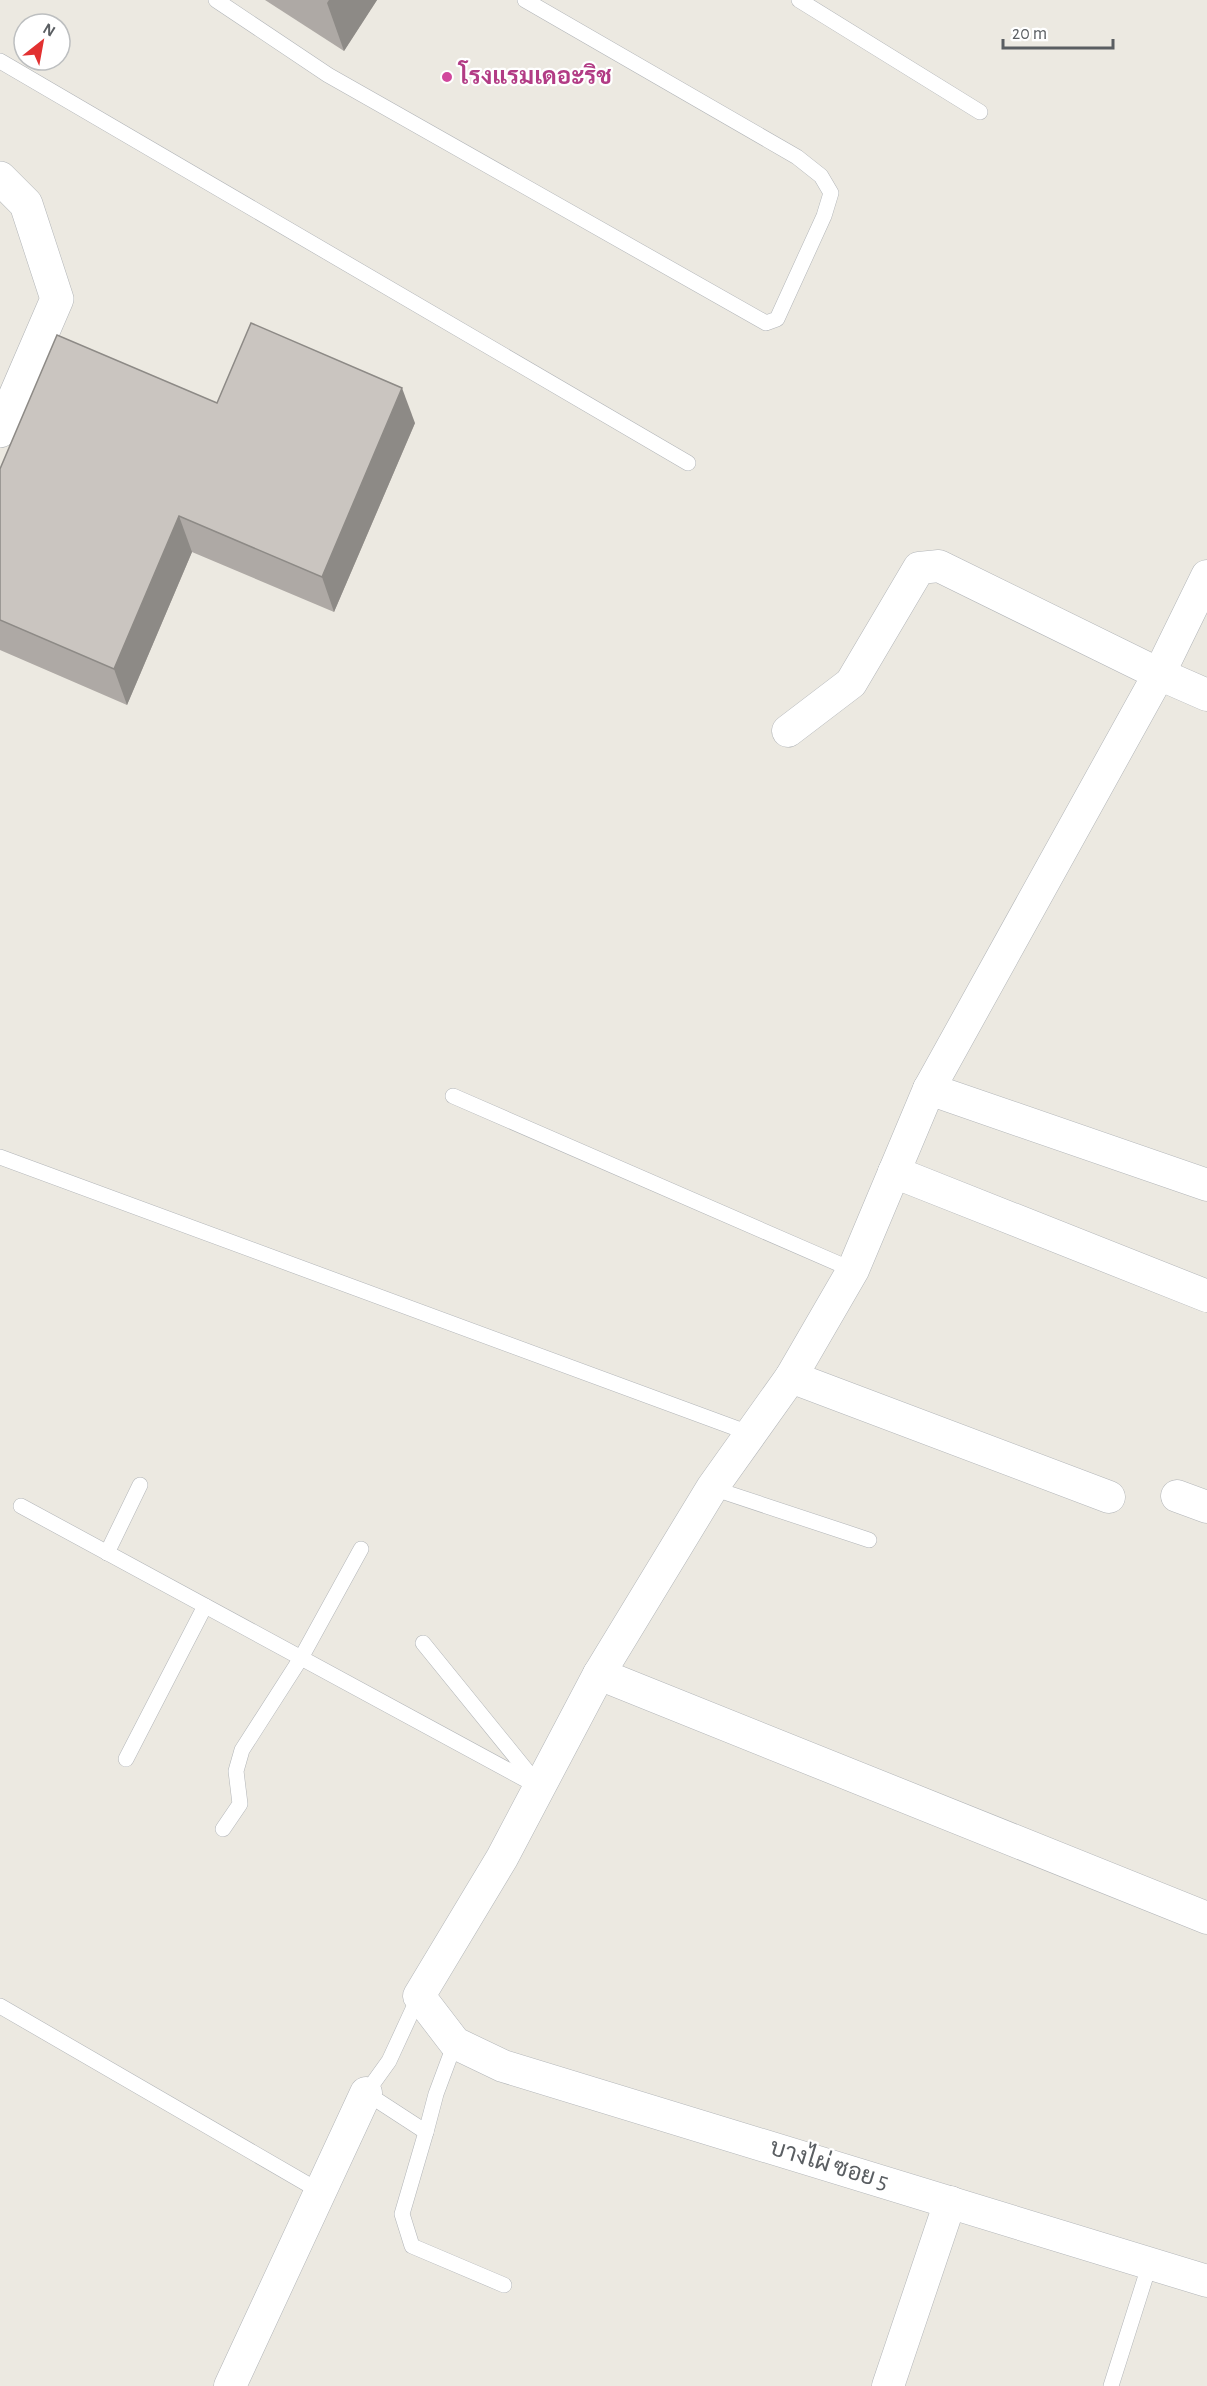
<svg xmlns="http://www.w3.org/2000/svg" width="1207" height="2386" viewBox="0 0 1207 2386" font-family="'Alegreya Sans',Sarabun,sans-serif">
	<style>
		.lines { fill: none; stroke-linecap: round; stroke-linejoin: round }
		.service-casing { stroke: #b2b5b8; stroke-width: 16 }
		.minor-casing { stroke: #b2b5b8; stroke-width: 33 }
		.tertiary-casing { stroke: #b2b5b8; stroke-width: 34 }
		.service { stroke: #fff; stroke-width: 15 }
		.minor { stroke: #fff; stroke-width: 32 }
		.tertiary { stroke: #fff; stroke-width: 33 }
		.wall { fill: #aea9a5 }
		.shaded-wall { fill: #8d8a86 }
		.building { fill: #cac5c0; stroke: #8d8a86; stroke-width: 1.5 }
		.hotel-dot { fill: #d1479c; stroke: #fff; stroke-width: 2 }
		.labels { text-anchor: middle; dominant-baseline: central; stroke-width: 4.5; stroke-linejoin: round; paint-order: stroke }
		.hotel-label { font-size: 24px; font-weight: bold; fill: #b23c85; stroke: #fff; text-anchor: start }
		.street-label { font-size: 24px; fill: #5a5e62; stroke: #fff }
	</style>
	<rect width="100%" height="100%" fill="#ece9e1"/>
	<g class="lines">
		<defs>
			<g id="service">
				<path d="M216,0l112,75 438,248 11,-4 47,-103 7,-23 -10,-17 -24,-19 -272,-157"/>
				<path d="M799,0l181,112"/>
				<path d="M0,61l688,402"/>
				<path d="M453,1096l400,174"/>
				<path d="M0,1157l749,276"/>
				<path d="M712,1488l157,52"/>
				<path d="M21,1506l520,282"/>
				<path d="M107,1553l33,-68"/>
				<path d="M423,1643l112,138"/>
				<path d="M126,1759l79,-153"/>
				<path d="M223,1829l17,-25 -4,-33 6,-21 59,-92 60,-109"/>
				<path d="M419,1996l-30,65 -23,32 60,39 10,-38 19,-51"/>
				<path d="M0,2006l321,186"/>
				<path d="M426,2132l-24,82 10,32 92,39"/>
				<path d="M1111,2386l39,-123"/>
			</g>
			<g id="minor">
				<path d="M1207,576l-48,98 -230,415 -76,181 -62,107 -79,111 -113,186 -97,184 -83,138 36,47 48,23 704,215"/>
				<path d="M788,731l63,-48 68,-115 20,-2 220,108 48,21"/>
				<path d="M929,1089l278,96"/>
				<path d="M894,1172l313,124"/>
				<path d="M791,1377l318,120"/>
				<path d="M1177,1496l30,11"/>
				<path d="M599,1674l608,244"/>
				<path d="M230,2386l136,-293"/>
				<path d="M888,2386l62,-184"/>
			</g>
			<path id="tertiary" d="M0,178l26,26 31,95 -57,132"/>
		</defs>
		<use href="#service" class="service-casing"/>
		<use href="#minor" class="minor-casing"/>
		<use href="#tertiary" class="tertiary-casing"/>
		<use href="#service" class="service"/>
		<use href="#minor" class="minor"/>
		<use href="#tertiary" class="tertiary"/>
	</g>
	<g class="wall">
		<path d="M265,0h112l-33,51z"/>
		<path d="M415,423l-81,189 -142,-60 -65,153 -127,-55v-181z"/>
	</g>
	<g class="shaded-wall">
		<path d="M329,0h48l-33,51 -17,-48z"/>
		<path d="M402,388l13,35 -81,189 -12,-35z"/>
		<path d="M179,516l13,36 -65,153 -13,-36z"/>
	</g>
	<path class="building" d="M251,323l151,65 -80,189 -143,-61 -65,153 -114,-49v-151l57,-134 160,68z"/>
	<circle class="hotel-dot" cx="447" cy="77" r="6"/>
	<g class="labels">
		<g class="hotel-label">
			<text x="459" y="77">โรงแรมเดอะริช</text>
		</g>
		<g class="street-label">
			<text transform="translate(829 2165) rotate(17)">บางไผ่ ซอย 5</text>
		</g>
	</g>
	<g transform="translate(42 42) rotate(31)"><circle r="28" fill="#ffffff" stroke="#bdbfc0" stroke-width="1.5"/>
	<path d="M0-4.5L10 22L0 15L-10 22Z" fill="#e23131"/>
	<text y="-9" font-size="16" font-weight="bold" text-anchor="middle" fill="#5a5e62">N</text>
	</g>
	<path d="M1003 39v9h110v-9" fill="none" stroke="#5a5e62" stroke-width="3"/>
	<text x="1012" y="39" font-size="18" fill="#5a5e62" stroke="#ffffff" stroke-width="4.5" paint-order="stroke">20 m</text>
</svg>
